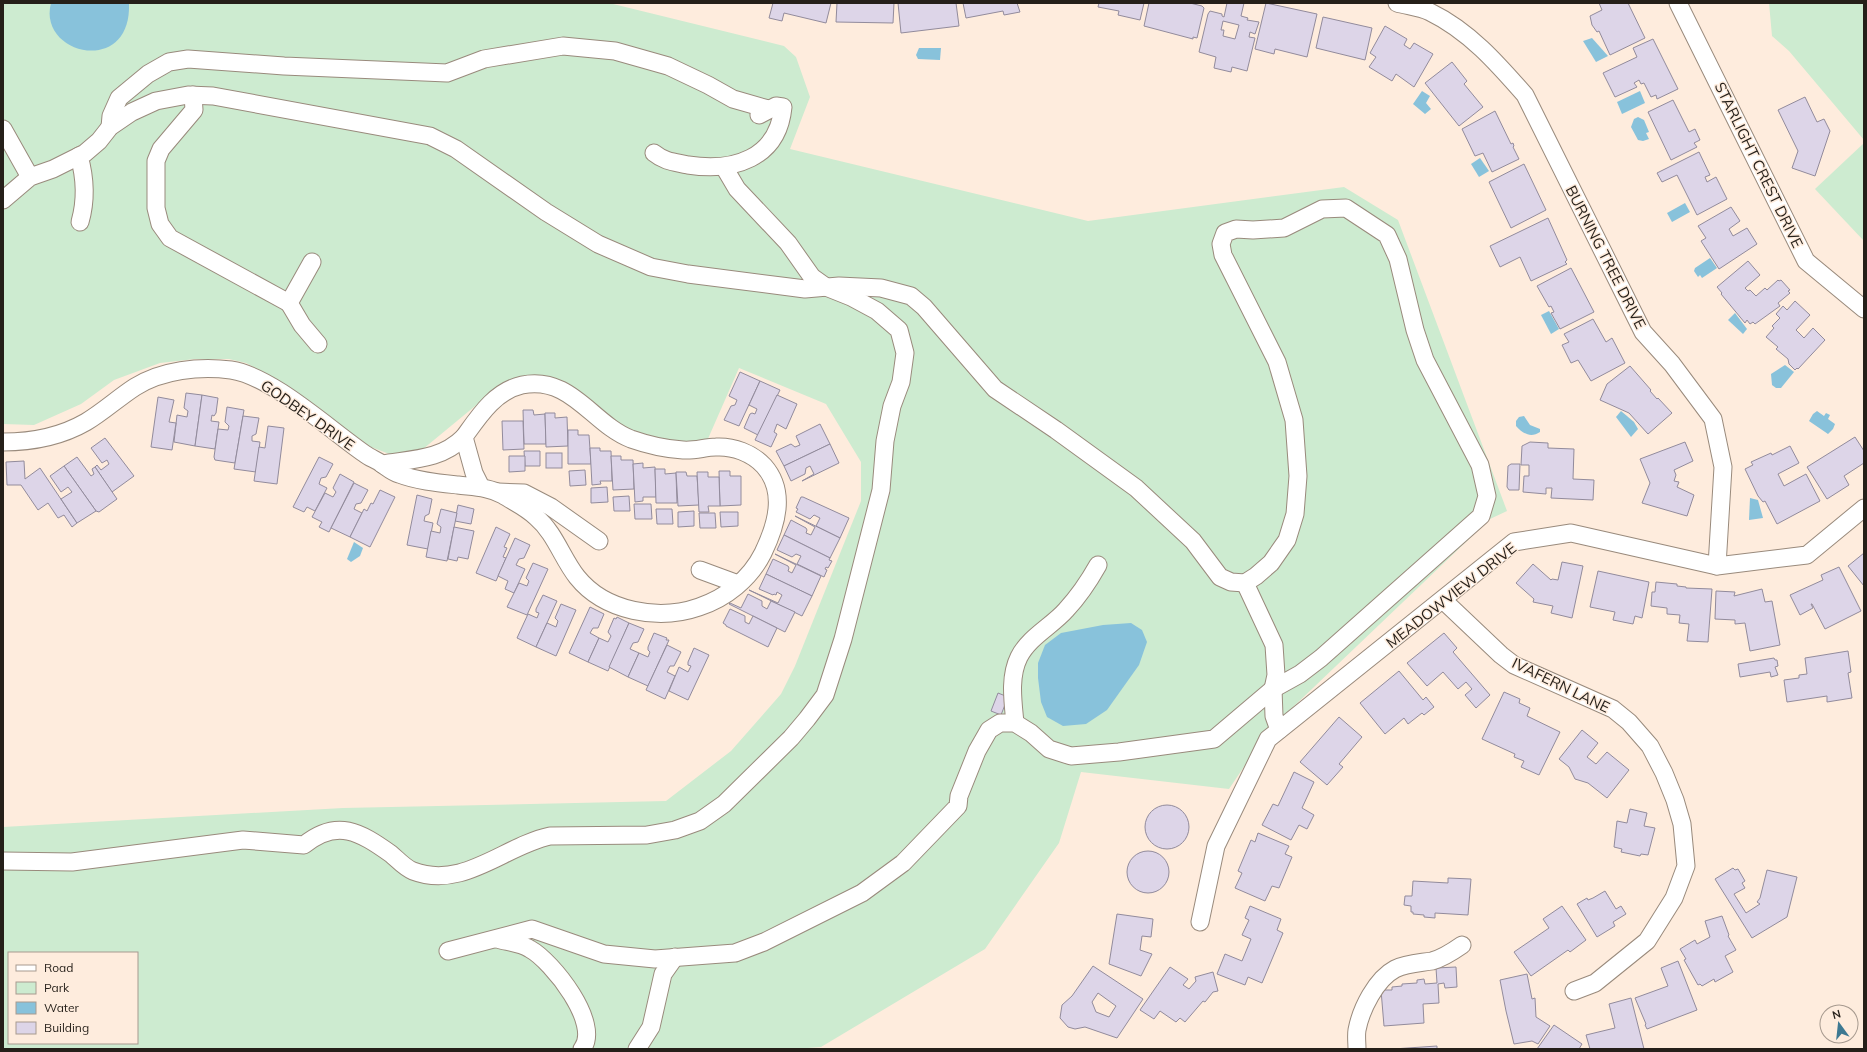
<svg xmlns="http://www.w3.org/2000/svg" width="1867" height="1052" viewBox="0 0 1867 1052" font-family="Mulish,sans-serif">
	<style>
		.green { fill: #cdebd0; fill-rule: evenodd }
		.water { fill: #88c2db }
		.building { fill: #ddd5e8; stroke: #928b9c; fill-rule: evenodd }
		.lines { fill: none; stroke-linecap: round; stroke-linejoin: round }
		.minor-casing { stroke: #998a7c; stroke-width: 19 }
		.minor { stroke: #fff; stroke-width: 17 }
		.labels { text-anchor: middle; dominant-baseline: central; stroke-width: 3; stroke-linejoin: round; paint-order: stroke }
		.street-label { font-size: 15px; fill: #251f19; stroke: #feecdd }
	</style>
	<rect width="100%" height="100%" fill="#feecdd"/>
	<g class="green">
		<path d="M3,3h606l175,43 12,11 14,40 -20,52 298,72 256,-34 54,33 109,291 -17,8 -222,212 -39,58 -148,-17 -22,71 -74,106 -164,98 -27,2h-791v-222l340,-19 323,-7 65,-50 50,-57 14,-28 66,-165v-39l-35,-58 -87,-36 -32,73 -33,2 -35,-10 -17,-7 -48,-38 -49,-11 -22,6 -86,71 -25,1 -21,-8 -108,-75 -17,-9 -17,-4h-34l-35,4 -46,17 -33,24 -47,21 -31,-1zM9,953h128v90h-128z"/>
		<path d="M1769,3h95v137l-75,-89 -17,-15z"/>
		<path d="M1864,143v98l-49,-52z"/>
	</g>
	<g class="water">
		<path d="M51,3h78c3,74 -92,52 -78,0z"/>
		<path d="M1592,38l16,18 -12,6 -13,-21z"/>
		<path d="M919,48h22l-1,12 -22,-1 -2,-4z"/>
		<path d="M1422,91l8,5 -4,7 5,6 -6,5 -12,-10z"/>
		<path d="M1640,91l5,12 -23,11 -5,-12z"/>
		<path d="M1638,117l6,3 5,12 -3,1 3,6 -6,2 -5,-1 -7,-13 3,-8z"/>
		<path d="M1480,158l9,13 -10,6 -8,-13z"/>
		<path d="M1685,203l5,9 -18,10 -5,-9z"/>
		<path d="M1710,258l7,10 -15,10 -2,-3 -2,2 -4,-6 1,-3z"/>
		<path d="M1549,311l10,18 -8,5 -10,-19z"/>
		<path d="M1735,313l12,16 -4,5 -15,-14z"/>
		<path d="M1785,365l9,7 -13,16h-5l-4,-3 -1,-11z"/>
		<path d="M1621,411l13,11 4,7 -7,8 -15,-20z"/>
		<path d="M1817,411l7,5 2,-3 4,2 -2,4 7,5 -2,5 -5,5 -19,-13 4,-7z"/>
		<path d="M1524,416l6,9 10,4v3c-9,6 -17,2 -24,-6v-5l3,-4z"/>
		<path d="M1750,498l8,2 5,18 -14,2z"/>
		<path d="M354,542l9,6 -3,8 -9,6 -4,-3z"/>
		<path d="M1131,623l11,7 5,12 -8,23 -32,45 -21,14 -23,2 -16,-9 -6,-15 -3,-24v-15l7,-18 16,-12 42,-8z"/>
	</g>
	<g class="building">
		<path d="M773,3h58l-5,20 -42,-10 -2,8 -13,-3z"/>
		<path d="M837,3h57l-1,20 -57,-1z"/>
		<path d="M898,3h58l3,23 -58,7z"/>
		<path d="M963,3h54l3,9 -16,3 -1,-4 -37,7z"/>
		<path d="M1099,3h45l-4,17 -22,-5 1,-4 -21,-4z"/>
		<path d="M1149,3h41l12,3 2,2 -7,30 -4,-1v2l-49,-13z"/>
		<path d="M1227,3h17l-3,13 7,2 -1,2 12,2 -4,12 -5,-2 -1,5 6,1 -8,33 -15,-4 -1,5 -17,-4 2,-11 -17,-5 9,-38 2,-3 12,3v2l2,1zM1223,21l16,4 -4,14 -12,-3 1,-6h-3z"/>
		<path d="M1266,3l51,11 -10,43 -32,-8 -1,5 -19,-5z"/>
		<path d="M1599,3h29l17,35 -35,17 -11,-24 -2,1 -5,-7 -2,-9 12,-6z"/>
		<path d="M1323,17l49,11 -7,32 -49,-12z"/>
		<path d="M1385,26l22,13 -3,6 6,4 4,-6 19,11 -19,33 -18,-13 -4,7 -23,-14 7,-10 -6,-4z"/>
		<path d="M1653,39l25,50 -21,10 -1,-4 -5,2 -7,-14 -3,1 -2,-4 -5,3 3,4 -22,10 -12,-24 34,-16 -4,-9z"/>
		<path d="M1452,62l15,19 -3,3 19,23 -24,19 -34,-43z"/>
		<path d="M1805,97l12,25 7,-3 6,12 -15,45 -23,-8 6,-17 -20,-41z"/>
		<path d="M1673,100l16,32 6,-3 5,11 -6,3 3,4 -26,13 -23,-48z"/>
		<path d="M1495,111l16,33 2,-1 1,3 -1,1 6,12 -27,13 -9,-19 -8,3 -13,-27z"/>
		<path d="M1699,152l11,23 -5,2 2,5 9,-5 11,22 -30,16 -20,-40 -15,7 -5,-9z"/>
		<path d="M1524,164l22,46 -35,18 -22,-46z"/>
		<path d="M1731,207l9,14 -11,8 4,7 14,-8 10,16 -38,25 -18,-28 5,-3 -8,-12z"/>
		<path d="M1548,218l19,42 -2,2 2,2 -36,17 -11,-24 -20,10 -10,-21z"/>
		<path d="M1748,261l12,14 -15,13 3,3 2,-1 6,6 9,-8 2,2 11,-10 1,1 2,-1 9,10 -2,1 2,2 -12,10 2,3 -25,18 -2,-2 -3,2 -3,-4 -2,3 -24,-29 1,-1 -5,-6z"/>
		<path d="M1571,268l23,44 -34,17 -9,-16 3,-1 -3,-6 -2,1 -12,-21z"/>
		<path d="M1795,301l15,14 -14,15 8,8 9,-10 12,12 -27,29 -1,-1 -2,2 -6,-6 -1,-5 -12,-10 2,-2 -12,-10 8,-9 -2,-2 8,-8 -4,-4 7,-8 4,4z"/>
		<path d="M1593,319l13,23 6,-4 13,25 -34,18 -13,-21 -7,3 -9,-18 7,-3 -5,-8z"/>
		<path d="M1630,366l21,24 -1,1 7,8 1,-1 14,15 -24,21 -19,-21 -29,-13 7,-16z"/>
		<path d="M740,372l20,9 -21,45 -15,-6 7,-14 4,-1 2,-5 -8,-4z"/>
		<path d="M760,381l20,9 -22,45 -14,-7 6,-14 2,-1 3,1 2,-5 -8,-4z"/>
		<path d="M186,393l16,2 -7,51 -21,-4 3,-27 10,2 1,-6 -4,-3z"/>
		<path d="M202,395l16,3 -2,15 -2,3 -2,-1 -1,6 8,1 -4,27 -20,-3z"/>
		<path d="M777,395l20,9 -11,25 -9,-5 -3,8 3,2 -6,13 -16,-7z"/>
		<path d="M158,397l16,3 -5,22 7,1 -4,27 -21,-3z"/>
		<path d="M227,407l17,3 -9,53 -20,-3 -1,-3 4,-28 10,1 1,-4 -4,-4z"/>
		<path d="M523,410h10l1,5 11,-1 1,30h-22z"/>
		<path d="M545,413h10v5l12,-1 1,29 -22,1z"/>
		<path d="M243,416l16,2 -3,16 -4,2v5l8,1 -4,30 -22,-3z"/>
		<path d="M502,421h21l1,28 -21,1z"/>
		<path d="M820,424l10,20 -46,22 -8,-15 15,-7 4,3 5,-2 -4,-9z"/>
		<path d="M268,426l16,2 -7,56 -23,-3 5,-34 6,1z"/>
		<path d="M568,430h10v5h11l2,29h-23z"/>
		<path d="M1855,437l9,14v12l-20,13 5,9 -22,14 -20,-32z"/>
		<path d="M105,438l29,38 -22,16 -17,-25 2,-2 4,5 8,-6 -2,-4 -5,3 -11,-15z"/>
		<path d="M1530,442l18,1v5l26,1 -1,30 21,1 -1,20 -42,-2 1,-10h-6v6l-23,-2 1,-16h5v-11h-8l1,-19z"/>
		<path d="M1685,442l8,19 -19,9 2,5 -2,6 5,1 -2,5 17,8 -7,21 -45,-13 8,-20 -10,-24z"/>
		<path d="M830,444l9,19 -37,18 12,-7 -4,-8 -4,2 -1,6 -14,7 -7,-15z"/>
		<path d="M1790,446l9,17 -21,11 6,12 22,-12 14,27 -43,23 -12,-23 -2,1 -5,-6 -13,-27 8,-4 -2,-3 20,-9 1,2z"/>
		<path d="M590,448h10v3h11l1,30h-12l1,3 -9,1z"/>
		<path d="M524,451h16v15h-15z"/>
		<rect x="546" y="453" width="16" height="15"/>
		<path d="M509,456h16v15l-16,1z"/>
		<path d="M611,456h10v4h12l1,29 -21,1z"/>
		<path d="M77,457l14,19 3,-2 -2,-5 3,-2 22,32 -18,13 -3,-1 -32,-45z"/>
		<path d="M319,457l14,7 -7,13 -5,1 -2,6 8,4 -12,23 -8,-4 -3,5 -11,-5z"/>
		<path d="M24,461l1,18 15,-11 37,55 -5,4 -8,-12 -6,3 -10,-15 -10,7 -17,-25h-14l-1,-23z"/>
		<path d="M643,463v5l12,-1 1,30h-13v4l-8,1 -2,-38z"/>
		<path d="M1511,464h9l-1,26h-10l-2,-3 1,-21z"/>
		<path d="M64,466l32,45 -19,12 -16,-24 11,-7 -4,-5 -7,5 -11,-16z"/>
		<path d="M655,469h10v5l11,-1 1,30h-21z"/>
		<path d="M585,470l1,15 -16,1 -1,-15z"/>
		<path d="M719,471h11v5h11v29l-21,1z"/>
		<path d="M676,472h10l1,4h10l2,29 -21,1z"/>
		<path d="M697,472h11v5h11l1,29h-12l1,6h-10z"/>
		<path d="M340,474l14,8 -25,50 -10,-5 3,-5 -10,-5 13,-24 8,4 3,-5 -3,-4z"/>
		<path d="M354,483l14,7 -7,13 -5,1 -2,5 8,4 -12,24 -19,-9z"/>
		<path d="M607,487l1,15 -17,1v-15z"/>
		<path d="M380,490l15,7 -25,50 -20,-10 14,-28 3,2 4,-8 2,1z"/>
		<path d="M417,495l15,4 -3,15 -4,2 -1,5 9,2 -5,26 -21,-4z"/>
		<path d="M629,496l1,15h-16l-1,-14z"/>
		<path d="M801,497h2l46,21 -9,20 -24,-12 4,-8 -6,-3 -4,4 -14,-7 2,-3 -2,-1z"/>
		<path d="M634,504h17l1,15h-17z"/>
		<path d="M458,505l16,4 -3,15 -16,-3z"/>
		<path d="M441,509l16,4 -10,48 -21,-4 5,-26 9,2 1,-6 -4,-3z"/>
		<path d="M656,509h16l1,15h-16z"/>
		<path d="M694,511v15l-16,1v-15z"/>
		<path d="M720,512h18v14l-17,1z"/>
		<path d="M699,513h16l1,15h-16z"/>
		<path d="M795,516l45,22 -10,20 -46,-23 7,-15 15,8 1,2 -1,3 5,2 4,-8z"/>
		<path d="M454,527l20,4 -6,28 -10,-2 -1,4 -9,-2z"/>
		<path d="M496,527l14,7 -6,13 3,1 -4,9 3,1 -10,23 -20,-8z"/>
		<path d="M784,535l46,23 -1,2 3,1 -4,7 -2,-1 -1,2 2,1 -3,7 -27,-13 4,-8 -5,-2 -4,3 -15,-7z"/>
		<path d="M515,538l15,7 -6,13 -5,1 -3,6 9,4 -11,24 -9,-4 3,-8 -10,-5z"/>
		<path d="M1864,553v33l-16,-20z"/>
		<path d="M775,554l46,22 -9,20 -46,-22 7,-15 15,7 1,2 -1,3 4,2 4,-8z"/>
		<path d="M1562,562l21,4 -11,52 -21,-5 2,-7 -20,-4 1,-3 -18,-16 17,-19 18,16 1,-1 6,1z"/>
		<path d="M533,563l15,6 -21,46 -20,-8 12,-24 8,3 2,-5 -3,-3z"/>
		<path d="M1839,567l22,44 -36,18 -13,-25h-1l2,4 -13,7 -10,-20 33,-15 -2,-5z"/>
		<path d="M1598,571l51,11 -7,36 -7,-2 -2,8 -20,-4 2,-8 -25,-5z"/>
		<path d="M766,574l46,22 -10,20 -53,-26 29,13 4,-8 -5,-3 -1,3 -2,-1 -1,1 -14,-6z"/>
		<path d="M1656,582l21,2v2l9,1v1l26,1 -4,53 -21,-1 2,-17 -10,-1 1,-8 -13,-1v-6l-16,-2 1,-14h3z"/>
		<path d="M1762,589l3,13 7,-1 8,44 -30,6 -5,-28 -10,1v-4l-20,-1 1,-28 19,1 -1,4z"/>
		<path d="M748,594l14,7v5l5,3 4,-8 24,11 -10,20 -56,-28 1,-1 11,5z"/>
		<path d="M543,595l14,6 -21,46 -19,-9 11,-24 9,4 2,-5 -3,-1v-3z"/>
		<path d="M561,604l15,6 -20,46 -20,-9 11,-24 9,4 2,-6 -3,-3z"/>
		<path d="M590,607l14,7 -6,14h-5l-3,5 9,5 -11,24 -19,-9z"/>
		<path d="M730,609l15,7v6l4,2 4,-8 24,12 -9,19 -42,-21v-1l-3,-2z"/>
		<path d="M617,617l12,6 -21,48 -20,-9 11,-24 9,4 3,-6 -3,-4 6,-14 2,1z"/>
		<path d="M629,623l15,6 -6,13 -5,1 -3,6 9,4 -11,24 -19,-10z"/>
		<path d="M654,633l13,5 -1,2h3l-21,46 -20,-9 11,-24 9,4 2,-5 -2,-2v-3z"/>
		<path d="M1444,633l13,15 -4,4 37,43 -14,13 -11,-13 7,-6 -6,-7 -8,7 -15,-17 -16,14 -20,-23z"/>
		<path d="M667,645l14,7 -7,14h-4l-3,6 8,4 -10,23 -19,-9z"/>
		<path d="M694,648l15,7 -21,45 -19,-9 10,-24 9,5 3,-6 -3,-1v-3z"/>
		<path d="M1848,651l3,21 -3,1 4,25 -25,4v-6l-40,6 -3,-22 15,-2v-3l8,-1 -2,-16z"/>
		<path d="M1774,658l1,2h2l1,6 -3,1 3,8 -7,2 -1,-5 -30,5 -2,-13z"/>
		<path d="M1399,671l24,29 3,-3 8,10 -10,8 -2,-2 -14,11 -4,-6 -19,16 -25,-31z"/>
		<path d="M1504,692l16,7 -1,4 11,5 -3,8 33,16 -21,43 -18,-8 3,-6 -10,-4 1,-3 -33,-15z"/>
		<path d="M998,693l10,4 -7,18 -10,-4z"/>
		<path d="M1339,717l23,20 -23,27 4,3 -16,18 -27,-23z"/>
		<path d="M1582,730l16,13 -11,14 9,7 11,-12 22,18 -22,28 -19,-15 -13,-4 -6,-12 -10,-8z"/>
		<path d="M1294,772l20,10 -12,26 12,7 -7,14 -8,-4 -8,15 -29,-15 11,-21 5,2z"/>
		<circle cx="1167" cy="827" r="22"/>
		<path d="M1630,809l17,4 -3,13 11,2 -7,27 -7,-1 -1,2 -19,-4 1,-3 -8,-2 3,-26 10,2z"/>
		<path d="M1258,833l31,13 -4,8 7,3 -13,31 -7,-2 -7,15 -30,-13 7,-15 -4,-2 13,-31 4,2z"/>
		<circle cx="1148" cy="872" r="21"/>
		<path d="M1733,868l2,2 3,-1 7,12 -3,2 3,5 -11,6 12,19 14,-9 -3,-2 3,-4 7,-28 30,7 -10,40 -35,21 -37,-59z"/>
		<path d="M1448,878l23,1 -3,36 -33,-2v5l-11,-1v-2l-11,-1v-2h-2v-6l-7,-1 1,-9h7l1,-15 35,2z"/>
		<path d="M1605,891l11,18 5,-3 5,8 -13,8 2,4 -18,11 -20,-33 10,-6 1,2 5,-2z"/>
		<path d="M1250,906l31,13 -4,11 6,3 -21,50 -14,-6 -3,8 -28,-11 8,-20 17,7 9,-22 -9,-4 7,-15 -4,-2z"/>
		<path d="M1562,906l24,34 -16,12 -2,-2 -37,26 -17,-24 35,-24 -6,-9z"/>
		<path d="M1117,914l36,5 -2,18 -9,-1 -2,14 12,4 -11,22 -32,-12z"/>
		<path d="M1722,916l7,19 -1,1 8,14 -11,6 8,16 -18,10 -1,-3 -12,7 -2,-2 -2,1 -14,-25 2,-1 -6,-10 15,-9 2,4 13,-7 -5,-16z"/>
		<path d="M1678,961l19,49 -50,19 -2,-4 1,-1 -11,-26 33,-12 -7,-18z"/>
		<path d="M1093,966l50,33 -26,39 -32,-11 -10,2 -7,-2 -8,-9 2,-13 10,-9zM1098,993l18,13 -7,11 -13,-5 -4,-10z"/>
		<path d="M1170,967l18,12 -5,6 6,4 7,-8 -1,-4 18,-5 5,19 -5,1 -8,10 -2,-1 -18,21 -5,-4 -4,4 -16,-11 -6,8 -14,-9z"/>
		<path d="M1456,967l1,20 -12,1 -1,-5 -6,1 1,19 -16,1 1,19 -40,3 -3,-36h11v-3l10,-1v-2l15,-1v-3l7,-1 1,5 12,-1 -1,-15z"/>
		<path d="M1527,974l5,25 3,-1 1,19 14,9 -12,18 -6,-3 -18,3 -8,-33 -6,-31z"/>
		<path d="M1631,998l13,51h-54l-4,-14 29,-7 -6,-24z"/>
		<path d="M1554,1025l28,19 -3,5h-42z"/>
		<path d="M1437,1046v3h-44z"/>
	</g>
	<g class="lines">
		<defs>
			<g id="minor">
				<path d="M1397,3c10,3 23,4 33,9 39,19 67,51 95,83l118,237 29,32 41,55 10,48 -6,99"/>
				<path d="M1678,3l128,258 58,48"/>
				<path d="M193,95l1,15 -33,39 -5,12v47l4,16 10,14 119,65"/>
				<path d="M110,127l1,-11 8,-18 29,-24 21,-12 19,-3 96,7 163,7 37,-14 79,-13 52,5 53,15 40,19 25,14 35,10"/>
				<path d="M3,129l27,48"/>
				<path d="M654,153c11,9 21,9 34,12 45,7 90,-6 95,-58l-7,-1 -17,9"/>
				<path d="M79,156c6,21 7,45 1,66"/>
				<path d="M3,200l27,-23 23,-8 32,-16 14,-12 11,-14 22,-15 24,-11 32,-6 25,1 217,40 26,13 90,63 52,32 53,23 37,7 117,15 34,-3 42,2 30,8 13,11 71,82 61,41 80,58 57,53 27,36 11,5 14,1 11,-7 15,-13 16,-23 8,-26 3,-38 -4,-56 -17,-58 -54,-107 -2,-11 4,-11 11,-4 17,1 31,-2 38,-19 24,-1 41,27 11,24 17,71 10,30 55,105 7,31 -6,20 -160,142 -21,16 -27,15 -59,50 -95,13 -48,4 -22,-7 -18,-16 -16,-10h-15l-11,7 -12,21 -18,45 -1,10 -55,57 -41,30 -98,49 -29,11 -80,6 -51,-5 -72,-25 -84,22"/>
				<path d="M312,262l-23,41 13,22 16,19"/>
				<path d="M3,442c30,0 57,-5 83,-20 17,-10 32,-24 49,-35 27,-17 64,-21 96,-17 41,6 99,60 134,84 5,4 12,6 17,10 6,4 10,8 17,10 18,7 40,9 59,11 15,2 31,2 45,10 11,7 24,13 33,22 19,16 26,41 41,60 28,35 82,44 122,30 27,-9 51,-28 64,-54 13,-27 24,-61 1,-87 -12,-13 -31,-20 -48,-19 -11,0 -21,4 -33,3 -17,-1 -35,-5 -52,-11 -39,-15 -60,-64 -109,-54 -27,6 -43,31 -58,52l10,36 7,14"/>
				<path d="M382,464c31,-5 59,-4 82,-27"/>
				<path d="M498,492l26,1 27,14 48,34"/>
				<path d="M700,570l38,14"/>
				<path d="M1245,583l29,62 2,30 -3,14 1,27 5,14"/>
				<path d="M1443,600l58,55 13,10 99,44 16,13 21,24 14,27 11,27 7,24 4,42 -12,32 -27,43 -52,42 -21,8"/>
				<path d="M1015,723c-2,-21 -6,-46 4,-66 10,-20 33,-31 47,-47 13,-14 23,-29 32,-45"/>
				<path d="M3,861l69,1 171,-22 61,5c33,-27 56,-13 87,9 6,5 14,14 22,17 50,19 91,-25 137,-35l97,-1 28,-5 25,-9 24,-17 67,-66 16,-19 18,-24 18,-56 38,-149 4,-49 7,-35 9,-24 4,-29 -6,-23 -22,-19 -26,-14 -25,-10 -14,-10 -24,-34 -51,-54 -13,-22"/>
				<path d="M1200,922l16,-76 52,-107 246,-197 57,-9 146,33 90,-11 57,-47"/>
				<path d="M497,939c10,3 24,4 33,10 22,12 72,75 52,100"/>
				<path d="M637,1049l14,-22 12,-53 12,-17"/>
				<path d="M1357,1049c0,-6 -1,-13 0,-19 4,-21 19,-51 38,-61 12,-6 25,-6 37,-8 11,-3 20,-9 30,-16"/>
			</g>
		</defs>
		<use href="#minor" class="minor-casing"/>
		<use href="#minor" class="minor"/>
	</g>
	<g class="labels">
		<g class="street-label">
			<text transform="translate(1759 165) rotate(64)">STARLIGHT CREST DRIVE</text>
			<text transform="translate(1606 257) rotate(63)">BURNING TREE DRIVE</text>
			<text transform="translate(308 415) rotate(35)">GODBEY DRIVE</text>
			<text transform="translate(1451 595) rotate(-38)">MEADOWVIEW DRIVE</text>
			<text transform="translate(1561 685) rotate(26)">IVAFERN LANE</text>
		</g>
	</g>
	<rect width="1867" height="1052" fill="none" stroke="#251f19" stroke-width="8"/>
	<rect x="8" y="952" width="130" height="92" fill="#feecdd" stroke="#a79a8f"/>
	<rect x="16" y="965" width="20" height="6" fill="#ffffff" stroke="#a79a8f"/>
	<text x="44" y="972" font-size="12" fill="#251f19">Road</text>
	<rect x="16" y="982" width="20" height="12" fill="#cdebd0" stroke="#a79a8f"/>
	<text x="44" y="992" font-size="12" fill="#251f19">Park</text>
	<rect x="16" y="1002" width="20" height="12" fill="#88c2db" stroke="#a79a8f"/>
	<text x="44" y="1012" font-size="12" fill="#251f19">Water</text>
	<rect x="16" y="1022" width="20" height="12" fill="#ddd5e8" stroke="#a79a8f"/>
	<text x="44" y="1032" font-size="12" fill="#251f19">Building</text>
	<g transform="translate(1839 1024) rotate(345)"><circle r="19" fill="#feecdd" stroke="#a79a8f"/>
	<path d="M0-3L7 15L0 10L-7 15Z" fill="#3e7992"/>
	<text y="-6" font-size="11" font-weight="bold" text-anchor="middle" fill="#251f19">N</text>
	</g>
</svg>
